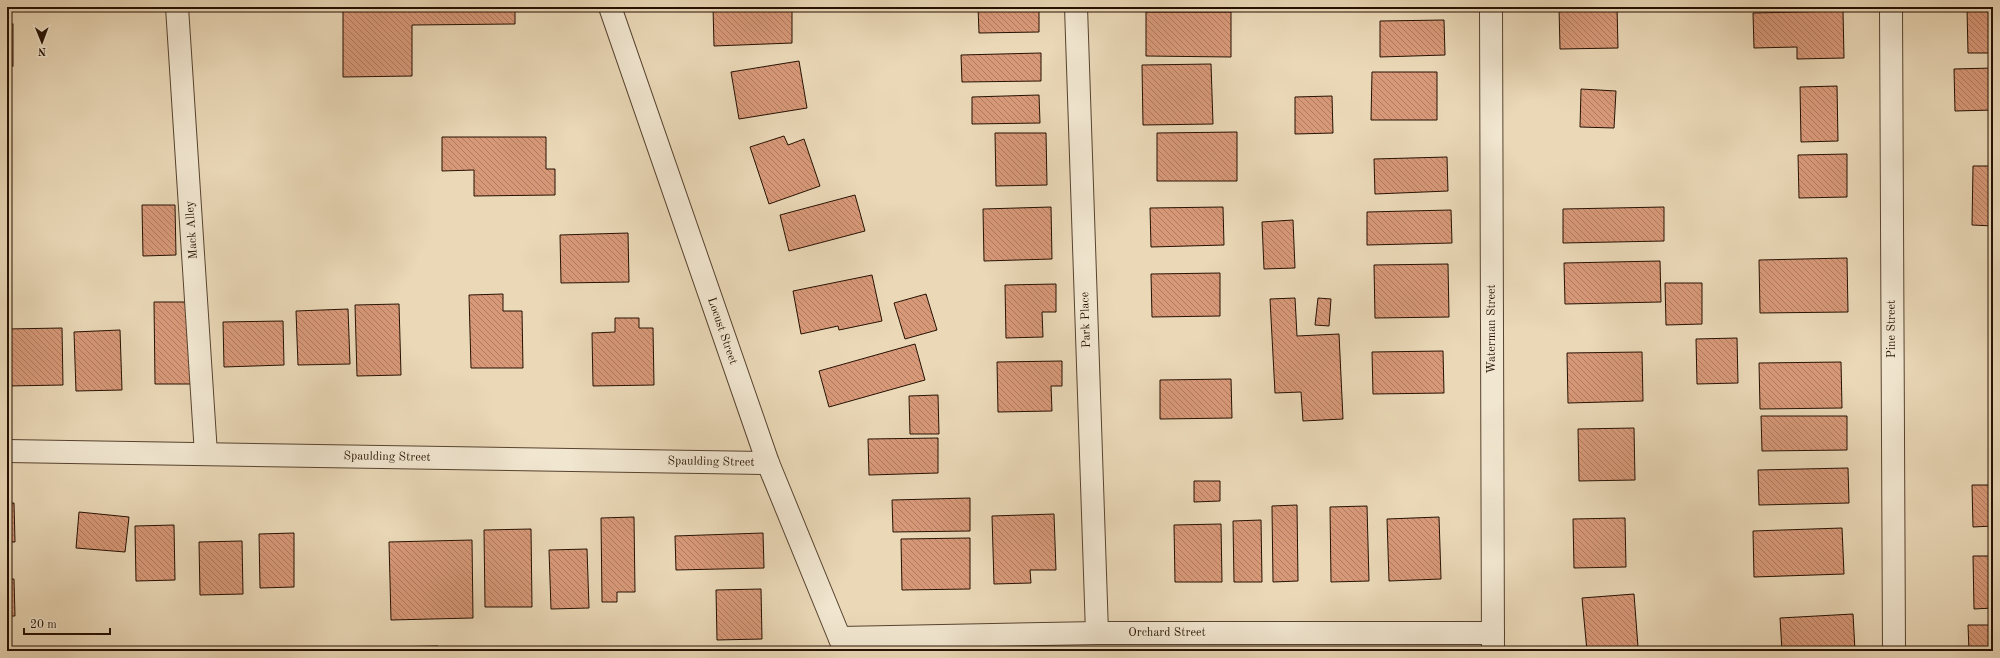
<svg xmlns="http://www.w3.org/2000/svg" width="2000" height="658" viewBox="0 0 2000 658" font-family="'Old Standard TT',serif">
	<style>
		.building { fill: url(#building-back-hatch); stroke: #261102 }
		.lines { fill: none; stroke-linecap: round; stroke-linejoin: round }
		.minor-casing { stroke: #57432f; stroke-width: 24 }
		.minor { stroke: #f1e6d0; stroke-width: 22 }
		.labels { text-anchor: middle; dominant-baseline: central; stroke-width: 4; stroke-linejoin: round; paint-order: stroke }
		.street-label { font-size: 12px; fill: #261102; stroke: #f1e6d0 }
	</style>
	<defs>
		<pattern id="building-back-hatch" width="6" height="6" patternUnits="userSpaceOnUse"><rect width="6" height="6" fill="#d89979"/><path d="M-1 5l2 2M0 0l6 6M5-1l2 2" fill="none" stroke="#af7b61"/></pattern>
	</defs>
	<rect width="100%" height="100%" fill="#ead8b7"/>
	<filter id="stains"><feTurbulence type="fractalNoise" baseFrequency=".005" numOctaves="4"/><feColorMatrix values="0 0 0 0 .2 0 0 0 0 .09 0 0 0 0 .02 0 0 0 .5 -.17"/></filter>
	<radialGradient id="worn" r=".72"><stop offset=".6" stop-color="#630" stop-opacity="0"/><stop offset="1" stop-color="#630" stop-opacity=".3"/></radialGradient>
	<g class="building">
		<path d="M343,7h172v17l-103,1v51l-69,1z"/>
		<path d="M713,7h79v36l-78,3z"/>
		<path d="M978,7h61v25l-60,1z"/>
		<path d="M1373,7h80v1l-80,3z"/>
		<path d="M1559,7h58l1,41 -58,1z"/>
		<path d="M1967,8h26v45h-25z"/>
		<path d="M1843,11l1,47 -47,1v-12l-43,1 -1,-35z"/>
		<path d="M1146,12h85v45l-85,-1z"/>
		<path d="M1444,20l1,35 -65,2v-36z"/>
		<rect x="7" y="24" width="6" height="42"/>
		<path d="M1041,53v28l-79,1 -1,-27z"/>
		<path d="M799,61l8,47 -68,11 -8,-47z"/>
		<path d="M1211,64l2,60 -70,1 -1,-60z"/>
		<path d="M1993,68v42l-38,1 -1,-42z"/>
		<path d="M1372,72h65v48h-66z"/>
		<path d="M1837,86l1,55 -37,1 -1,-55z"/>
		<path d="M1581,89l35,2 -2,37 -34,-1z"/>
		<path d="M1039,95l1,28 -68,1v-27z"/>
		<path d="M1332,96l1,37 -38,1v-37z"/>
		<path d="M7,104l3,38h-3z"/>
		<path d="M1237,132v49h-80v-48z"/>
		<path d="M995,133h51l1,52 -51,1z"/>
		<path d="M784,136l4,9 16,-6 16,47 -51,18 -19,-57z"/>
		<path d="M442,137h104v32h9v26l-81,1v-26l-32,1z"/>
		<path d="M1847,154v43l-48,1 -1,-43z"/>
		<path d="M1447,157l1,34 -73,3 -1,-35z"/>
		<path d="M1973,166h20v60l-21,-1z"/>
		<path d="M855,195l10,36 -76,20 -9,-36z"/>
		<path d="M142,205h33l1,50 -33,1z"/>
		<path d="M1051,207l1,52 -68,2 -1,-52z"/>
		<path d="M1223,207l1,38 -73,2 -1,-39z"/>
		<path d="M1664,207v34l-101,2v-34z"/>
		<path d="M1451,210l1,33 -85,2v-33z"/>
		<path d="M1293,220l2,48 -31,1 -2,-47z"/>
		<path d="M7,226h1l1,43h-2z"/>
		<path d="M628,233l1,49 -68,1 -1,-48z"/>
		<path d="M1847,258l1,54 -88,1 -1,-53z"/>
		<path d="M1660,261l1,41 -96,2 -1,-41z"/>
		<path d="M1448,264l1,53 -74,1 -1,-53z"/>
		<path d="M1220,273v43l-68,1 -1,-43z"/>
		<path d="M872,275l10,46 -43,9 -1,-4 -37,8 -8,-43z"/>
		<path d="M1665,283h37v41l-36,1z"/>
		<path d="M1056,284v28h-14l1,25 -37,1 -1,-53z"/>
		<path d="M503,294v17h19l1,57h-52l-2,-73z"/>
		<path d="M926,294l11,36 -32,9 -11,-36z"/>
		<path d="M1295,298l2,38 42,-2 4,85 -40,2 -2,-29 -26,1 -5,-94z"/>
		<path d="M1318,298l13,1 -2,27 -14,-1z"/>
		<path d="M154,302h40l1,82h-40z"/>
		<path d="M399,304l2,71 -44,1 -2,-71z"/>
		<path d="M348,309l2,55 -52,1 -2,-54z"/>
		<path d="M615,318h24v10h14l1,57 -61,1 -1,-53 23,-1z"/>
		<path d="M283,321l1,44 -60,2 -1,-45z"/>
		<path d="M62,328l1,57 -56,1v-57z"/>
		<path d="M120,330l2,60 -46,1 -2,-59z"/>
		<path d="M1737,338l1,45 -41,1 -1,-45z"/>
		<path d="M915,344l10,36 -96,27 -10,-36z"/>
		<path d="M1443,351l1,42 -71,1 -1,-42z"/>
		<path d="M1642,352l1,49 -75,2 -1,-50z"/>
		<path d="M1062,361v25h-11l1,25 -54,1 -1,-50z"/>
		<path d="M1841,362l1,46 -82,1 -1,-46z"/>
		<path d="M1231,379l1,39 -72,1v-39z"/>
		<path d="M938,395l1,39h-29l-1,-38z"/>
		<path d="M1761,416h86v34l-85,1z"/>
		<path d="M1634,428l1,52 -56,1 -1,-52z"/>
		<path d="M938,438v35l-69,2 -1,-36z"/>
		<path d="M1848,468l1,35 -90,2 -1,-35z"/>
		<path d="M1194,481h26v20l-26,1z"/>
		<path d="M1972,485h21v41l-20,1z"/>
		<path d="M970,498v33l-77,1 -1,-32z"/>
		<path d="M7,503h7l1,39h-8z"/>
		<path d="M1297,505l1,76 -25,1 -1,-76z"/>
		<path d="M1367,506l2,75 -38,1 -1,-75z"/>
		<path d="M79,512l50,5 -4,35 -49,-4z"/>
		<path d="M1054,514l2,56h-26l1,13 -37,1 -2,-68z"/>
		<path d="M634,517l1,75h-18v10h-15l-1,-84z"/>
		<path d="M1439,517l2,62 -52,2 -2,-62z"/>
		<path d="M1625,518l1,49 -52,1 -1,-49z"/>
		<path d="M1261,520l1,62h-28l-1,-61z"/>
		<path d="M1221,524l1,58h-47l-1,-57z"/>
		<path d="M174,525l1,55 -39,1 -1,-55z"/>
		<path d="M1842,528l2,46 -90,3 -1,-46z"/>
		<path d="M531,529l1,78h-47l-1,-77z"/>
		<path d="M294,533v54l-34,1 -1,-54z"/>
		<path d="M763,533l1,35 -88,2 -1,-34z"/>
		<path d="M970,538v51l-68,1 -1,-51z"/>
		<path d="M472,540l1,78 -82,2 -2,-78z"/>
		<path d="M242,541l1,53 -43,1 -1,-53z"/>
		<path d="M587,549l2,59 -38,1 -2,-59z"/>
		<path d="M1973,556h20v52l-19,1z"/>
		<path d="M7,579h7l1,37h-8z"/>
		<path d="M761,589l1,50 -45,1 -1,-50z"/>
		<path d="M1634,594l4,53 -51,4 -5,-53z"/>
		<path d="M1853,614l2,37h-73l-2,-33z"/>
		<path d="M1968,625h25v26h-24z"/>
		<path d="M438,646v5h-53v-4z"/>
	</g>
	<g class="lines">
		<defs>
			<g id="minor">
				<path d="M177,7l29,447"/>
				<path d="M610,7l158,456 77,188"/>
				<path d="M1076,7l21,626"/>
				<path d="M1491,7l2,644"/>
				<path d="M1891,7l3,644"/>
				<path d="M7,451l761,12"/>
				<path d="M840,638l257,-5h396"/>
			</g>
		</defs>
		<use href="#minor" class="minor-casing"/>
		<use href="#minor" class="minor"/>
	</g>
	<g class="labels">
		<g class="street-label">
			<text transform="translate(192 230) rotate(-94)">Mack Alley</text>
			<text transform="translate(1086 320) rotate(-92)">Park Place</text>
			<text transform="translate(1492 329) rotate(-90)">Waterman Street</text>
			<text transform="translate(1892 329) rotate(-90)">Pine Street</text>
			<text transform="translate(722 331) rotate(71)">Locust Street</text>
			<text transform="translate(387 457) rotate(1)">Spaulding Street</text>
			<text transform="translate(711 462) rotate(1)">Spaulding Street</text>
			<text x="1167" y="633">Orchard Street</text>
		</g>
	</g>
	<rect width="2000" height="658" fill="none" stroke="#ead8b7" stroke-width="24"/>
	<rect x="8" y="8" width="1984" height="642" fill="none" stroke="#261102" stroke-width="2"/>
	<rect x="12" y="12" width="1976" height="634" fill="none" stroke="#261102"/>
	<g transform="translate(42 42) rotate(179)" stroke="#f1e6d0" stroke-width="3" paint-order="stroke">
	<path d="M0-3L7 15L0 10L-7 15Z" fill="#261102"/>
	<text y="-6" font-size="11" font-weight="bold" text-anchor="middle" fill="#261102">N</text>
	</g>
	<path d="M24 628v6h86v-6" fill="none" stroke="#261102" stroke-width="2"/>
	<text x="30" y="628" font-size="12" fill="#261102" stroke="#f1e6d0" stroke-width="3" paint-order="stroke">20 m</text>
	<rect width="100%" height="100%" filter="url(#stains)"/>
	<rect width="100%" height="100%" fill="url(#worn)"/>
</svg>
